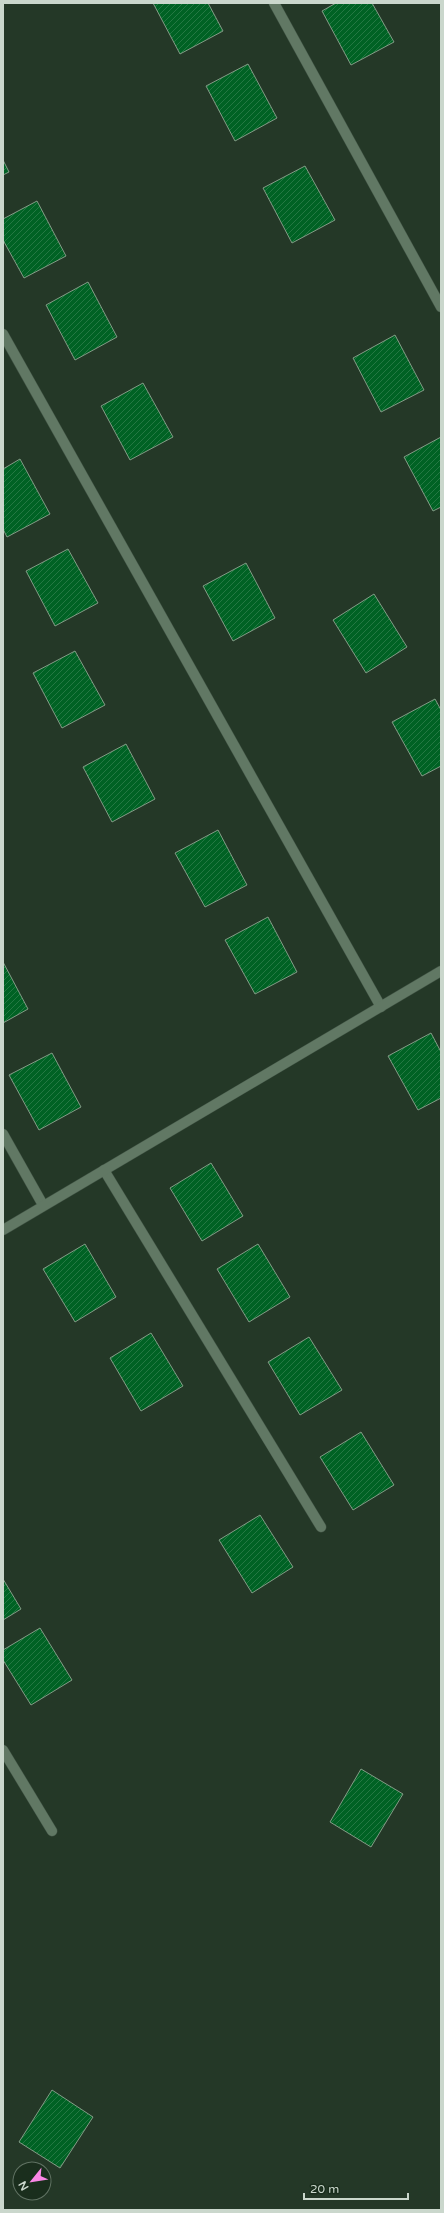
<svg xmlns="http://www.w3.org/2000/svg" width="444" height="2213" viewBox="0 0 444 2213" font-family="'Varela Round',sans-serif">
	<style>
		.building { fill: url(#building-hatch); stroke: #839b86 }
		.lines { fill: none; stroke-linecap: round; stroke-linejoin: round }
		.street-casing { stroke: #405344; stroke-width: 11 }
		.street { stroke: #617864; stroke-width: 10 }
	</style>
	<defs>
		<pattern id="building-hatch" width="6" height="6" patternUnits="userSpaceOnUse"><rect width="6" height="6" fill="#006224"/><path d="M-1 1l2-2M0 6l6-6M5 7l2-2" fill="none" stroke="#247843"/></pattern>
	</defs>
	<rect width="100%" height="100%" fill="#243827"/>
	<g class="building">
		<path d="M153,3h55l15,28 -43,23z"/>
		<path d="M336,3h36l22,39 -43,23 -29,-54z"/>
		<path d="M248,64l29,54 -42,23 -29,-55z"/>
		<path d="M3,160l6,12 -6,3z"/>
		<path d="M305,166l30,54 -43,23 -29,-55z"/>
		<path d="M37,201l29,55 -42,22 -21,-38v-21z"/>
		<path d="M88,282l29,55 -42,23 -29,-55z"/>
		<path d="M395,335l29,55 -43,22 -28,-54z"/>
		<path d="M143,383l30,54 -43,23 -29,-54z"/>
		<path d="M441,437v70l-8,4 -29,-54z"/>
		<path d="M20,459l30,55 -43,23 -4,-8v-60z"/>
		<path d="M68,549l30,54 -43,23 -29,-55z"/>
		<path d="M246,563l29,55 -42,23 -30,-55z"/>
		<path d="M374,594l33,53 -41,26 -33,-53z"/>
		<path d="M75,651l30,54 -43,23 -29,-55z"/>
		<path d="M435,699l6,11v56l-19,10 -30,-54z"/>
		<path d="M126,744l29,55 -43,23 -29,-55z"/>
		<path d="M218,830l29,55 -42,22 -30,-54z"/>
		<path d="M268,917l29,55 -42,22 -30,-54z"/>
		<path d="M3,962l25,47 -25,14z"/>
		<path d="M431,1033l10,19v46l-23,12 -30,-54z"/>
		<path d="M52,1053l29,54 -42,23 -30,-55z"/>
		<path d="M211,1163l32,53 -41,25 -32,-53z"/>
		<path d="M85,1244l31,53 -41,25 -32,-53z"/>
		<path d="M258,1244l32,53 -41,25 -32,-53z"/>
		<path d="M151,1333l32,53 -42,25 -31,-53z"/>
		<path d="M309,1337l33,53 -42,25 -32,-53z"/>
		<path d="M361,1432l33,53 -41,25 -33,-53z"/>
		<path d="M260,1515l33,52 -41,26 -33,-53z"/>
		<path d="M3,1579l18,30 -18,11z"/>
		<path d="M40,1628l32,52 -41,25 -28,-45v-10z"/>
		<path d="M361,1769l42,25 -32,53 -41,-25z"/>
		<path d="M52,2090l41,27 -33,51 -41,-26z"/>
	</g>
	<g class="lines">
		<defs>
			<g id="street">
				<path d="M274,3l167,304"/>
				<path d="M3,334l378,673"/>
				<path d="M3,1134l40,71"/>
				<path d="M104,1170l217,357"/>
				<path d="M3,1230l438,-259"/>
				<path d="M3,1750l49,81"/>
			</g>
		</defs>
		<use href="#street" class="street-casing"/>
		<use href="#street" class="street"/>
	</g>
	<rect width="444" height="2213" fill="none" stroke="#cad7cc" stroke-width="8"/>
	<g transform="translate(32 2181) rotate(240)"><circle r="19" fill="#1a2e1d" stroke="#607263"/>
	<path d="M0-3L7 15L0 10L-7 15Z" fill="#fb87e6"/>
	<text y="-6" font-size="11" font-weight="bold" text-anchor="middle" fill="#cad7cc">N</text>
	</g>
	<path d="M304 2193v6h104v-6" fill="none" stroke="#cad7cc" stroke-width="2"/>
	<text x="310" y="2193" font-size="12" fill="#cad7cc" stroke="#1a2e1d" stroke-width="3" paint-order="stroke">20 m</text>
</svg>
